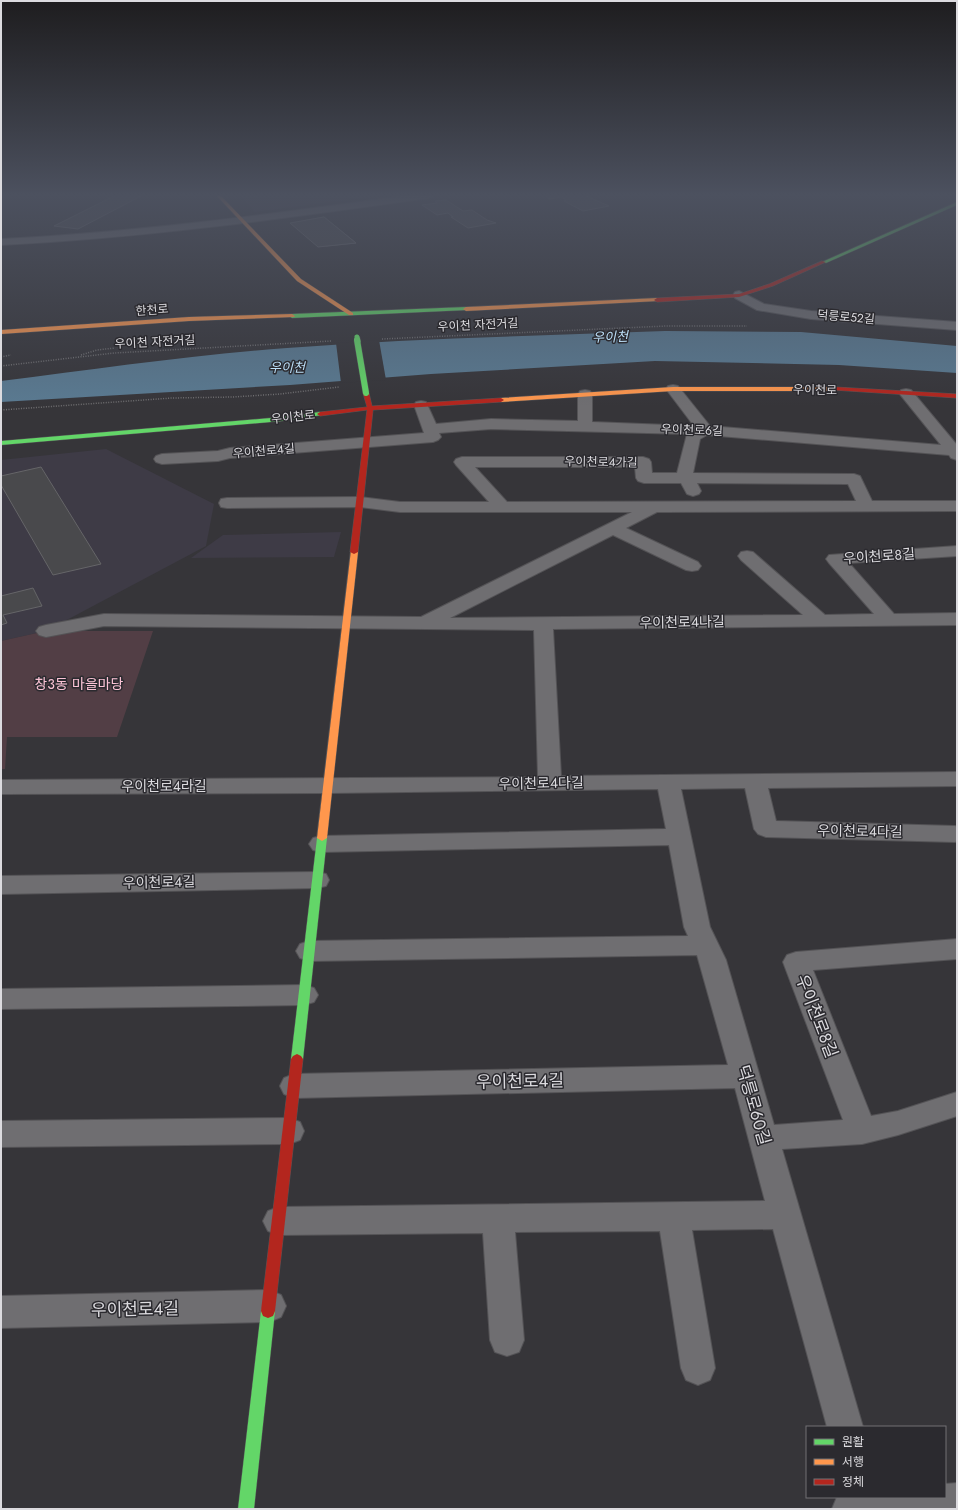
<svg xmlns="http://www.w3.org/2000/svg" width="958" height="1510" viewBox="0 0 958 1510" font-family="Jost,'Noto Sans KR',sans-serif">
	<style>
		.built { fill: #3e3b46 }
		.green { fill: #523e45 }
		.water { fill: #5a7a91 }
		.pier { fill: #363539 }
		.building { fill: #49494c; stroke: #656568 }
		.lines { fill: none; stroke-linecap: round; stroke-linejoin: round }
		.street-casing { stroke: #545356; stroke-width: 2 }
		.fast-casing { stroke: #545356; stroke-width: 1 }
		.slow-casing { stroke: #545356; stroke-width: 1 }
		.jam-casing { stroke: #545356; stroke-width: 1 }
		.path { stroke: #717072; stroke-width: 1.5; stroke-dasharray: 1 1.5; stroke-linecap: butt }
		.street { fill: #6f6e71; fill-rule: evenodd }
		.fast { fill: #63d668; fill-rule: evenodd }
		.slow { fill: #ff974d; fill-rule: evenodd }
		.jam { fill: #b3261e; fill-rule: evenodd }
		.fast-bridge-far1-casing { stroke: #545356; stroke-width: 6; stroke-linecap: butt }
		.fast-bridge-casing { stroke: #545356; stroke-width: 7; stroke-linecap: butt }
		.fast-bridge-far1 { stroke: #63d668; stroke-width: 5 }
		.fast-bridge { stroke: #63d668; stroke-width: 6 }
		.labels { text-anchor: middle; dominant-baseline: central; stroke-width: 3; stroke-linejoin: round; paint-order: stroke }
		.far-street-label { font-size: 12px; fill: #dcdbdf; stroke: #2b2a2f }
		.far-water-label { font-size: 13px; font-style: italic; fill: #bcdff8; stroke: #2b2a2f }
		.street-label { font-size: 14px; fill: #dcdbdf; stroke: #2b2a2f }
		.park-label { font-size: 14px; fill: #fbc3d5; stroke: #2b2a2f }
		.near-street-label { font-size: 17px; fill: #dcdbdf; stroke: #2b2a2f }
	</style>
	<rect width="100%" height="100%" fill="#363539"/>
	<g class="built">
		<path d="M239,195h144l-128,17z"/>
		<path d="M106,449l108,55 -8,42 -160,85 -45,10v-181z"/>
		<path d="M341,532l-7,25 -143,1 32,-23z"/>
	</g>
	<path class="green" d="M46,631h107l-36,106h-110l-2,32h-4v-128z"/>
	<path class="water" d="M665,331l136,1 156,14v27l-118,-8 -184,-4 -224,13 -141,11 -289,17v-21c95,-12 190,-26 286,-33 126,-10 252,-12 378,-17z"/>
	<path class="pier" d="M379,340l7,40 -45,3 -5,-40z"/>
	<g class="building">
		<path d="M116,195h27l-65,34 -24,-3z"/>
		<path d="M543,195h41l25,11 -26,5 -19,-10 2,-1 -5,-3 -11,2z"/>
		<path d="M446,200l17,11 9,-1 15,10 9,3 -28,5 -17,-11h2l-5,-4 -11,2 -15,-10 15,-2 -2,-2z"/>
		<path d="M324,217l32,26 -30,3 -28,-24z"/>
		<path d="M324,217l32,26 -38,4 -28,-24z"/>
		<path d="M41,467l60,97 -48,11 -52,-90v-9z"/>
		<path d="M33,588l9,18 -39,9 4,8 -6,2v-29z"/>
	</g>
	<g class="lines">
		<defs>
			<g id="street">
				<path d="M409,195h25l-5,3c-142,20 -284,40 -428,47v-6c137,-7 272,-25 408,-44z"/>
				<path d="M739,291l25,13 47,7 146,11v8l-146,-11 -54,-9 -22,-12 -2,-3 2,-3z"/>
				<path d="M673,385l5,1 32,40 231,19 -42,-52 2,-3 5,-1 5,1 46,55v15l-6,-2 -2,-3 -242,-20 -7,4 -7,34 161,1 6,2 12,25h85v10l-300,1 -31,16 72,34 3,4 -3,4 -6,1 -6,-1 -73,-35 -163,83 353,-3 -62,-55 -3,-4 3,-4 6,-1 6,1 72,63 49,-1 -45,-51 -3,-4 3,-4 128,-9v10l-108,7 45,51 63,-1v12l-404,4 8,147 396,-4v14l-189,2 8,33 179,5 2,1v14l-2,1 -189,-5 -8,-3 -4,-5 -9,-41 -64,1 29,138 16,33 48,165 69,-5 -60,-158 4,-7 9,-3 161,-13v20l-144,11 58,146 27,-5 59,-19v24l-59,19 -36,9 -80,5 81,278h-36l-54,-198 -81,1 23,138 -5,12 -12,5 -12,-5 -5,-12 -21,-137 -145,1 9,108 -5,12 -12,4 -12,-4 -5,-12 -7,-107 -204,2 -11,-4 -5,-10 5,-10 11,-4 486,-6 -30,-113 -441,10 -10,-4 -4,-8 4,-8 10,-4 434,-9 -31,-110 -388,6 -9,-3 -4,-7 4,-7 9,-3 379,-5 -4,-9 -15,-82 -348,7 -8,-2 -4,-6 4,-6 8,-2 345,-7 -8,-40 -330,4 -327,1v-14l537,-3 -4,-147 -430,-4 -58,11 -7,-2 -3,-4 3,-4 7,-2 58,-11 317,3 211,-105h-232l-40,-5 -133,1 -6,-1 -2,-4 2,-4 6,-1 133,-1 40,5h89l-33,-37 -2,-3 2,-3 6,-2h181l6,2 2,3 1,11h25l10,-39 -196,-5 -52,4 2,4 -3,3 -5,2 -203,16 -12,3 -56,3 -6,-2 -2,-3 2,-3 6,-2 56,-3 12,-3 194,-15 -10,-28 2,-3 5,-1 5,1 10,22 55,-5 87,2v-27l2,-3 5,-1 5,1 2,3v28l102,4 -28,-37 2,-3zM475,467h160l1,11 2,3 6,2h37l6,11 6,2 6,-2 2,-3 -4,-8 151,1 8,17 -349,1z"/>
				<path d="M317,872l9,2 3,6 -3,6 -9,2 -316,6v-18z"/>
				<path d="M304,985l10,3 4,7 -4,7 -10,3 -303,4v-20z"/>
				<path d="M289,1118l11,4 4,9 -4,9 -11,4 -288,3v-26z"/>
				<path d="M269,1290l12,5 5,11 -5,11 -12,5 -268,6v-32z"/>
				<path d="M957,1483v26h-125l5,-12h108v-13z"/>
			</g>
			<g id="fast">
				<path d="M957,202v3l-131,58 -4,-1z"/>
				<path d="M466,307l2,1v2l-176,8 -3,-2 3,-2z"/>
				<path d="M320,412l3,2 -1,1 -40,6 -281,24v-4l281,-24z"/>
				<path d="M322,835l5,3 -24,221 -2,3 -4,2 -4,-2 -2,-3 26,-221z"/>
				<path d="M268,1304l5,2 2,5 -21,198h-16l23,-198 2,-5z"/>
			</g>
			<g id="slow">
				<path d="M216,195h4l81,84 52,34v2h-4l-52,-34z"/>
				<path d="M657,298l3,2 -1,1 -193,10 -3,-2 3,-2z"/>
				<path d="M292,314l3,2 -1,1 -105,4 -188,13v-4l188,-13z"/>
				<path d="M673,387h162l3,2 -3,2h-162l-172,11 -3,-2 3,-2z"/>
				<path d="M351,550h6l1,2 -31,286 -5,3 -5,-3z"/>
			</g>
			<g id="jam">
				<path d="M822,261l4,1 -53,24 -34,11 -82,5 -3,-2 3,-2 82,-4 30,-10z"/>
				<path d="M835,387l122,7v4l-124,-8 -1,-1z"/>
				<path d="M366,391l3,2 3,13 129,-8 3,2 -3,2 -128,8 -15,142 -4,2 -4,-2 17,-142 -47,6 -3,-2 3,-2 47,-5 -4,-14z"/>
				<path d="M297,1054l4,2 2,3 -28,252 -2,5 -5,2 -5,-2 -2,-5 30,-252 2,-3z"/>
			</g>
		</defs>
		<use href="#street" class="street-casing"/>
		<use href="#fast" class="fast-casing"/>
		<use href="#slow" class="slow-casing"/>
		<use href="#jam" class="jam-casing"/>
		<g class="path">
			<path d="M382,339l284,-13h81"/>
			<path d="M81,355l16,-5 18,-2"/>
			<path d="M1,357l10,-2"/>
			<path d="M1,366l113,-13 217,-12"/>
			<path d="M1,410l171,-12 61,-1 47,-3 59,-7"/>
		</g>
		<use href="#street" class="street"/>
		<use href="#fast" class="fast"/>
		<use href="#slow" class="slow"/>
		<use href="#jam" class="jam"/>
		<defs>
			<path id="fast-bridge-far1" d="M357,337l1,4"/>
			<path id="fast-bridge" d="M357,340l9,53"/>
		</defs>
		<use href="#fast-bridge-far1" class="fast-bridge-far1-casing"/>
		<use href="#fast-bridge" class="fast-bridge-casing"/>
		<use href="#fast-bridge-far1" class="fast-bridge-far1"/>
		<use href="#fast-bridge" class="fast-bridge"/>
	</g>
	<linearGradient id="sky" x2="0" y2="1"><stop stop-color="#1e1d1f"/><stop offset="0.48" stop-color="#4c515f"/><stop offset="1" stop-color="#4c515f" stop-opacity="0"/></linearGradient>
	<rect width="958" height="406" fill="url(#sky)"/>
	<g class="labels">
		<g class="far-street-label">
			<text transform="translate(152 310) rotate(-4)">한천로</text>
			<text transform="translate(846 317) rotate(5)">덕릉로52길</text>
			<text transform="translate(478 325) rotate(-3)">우이천 자전거길</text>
			<text transform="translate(155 342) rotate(-3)">우이천 자전거길</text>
			<text transform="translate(815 390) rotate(1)">우이천로</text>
			<text transform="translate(293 417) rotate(-6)">우이천로</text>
			<text transform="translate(692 430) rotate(2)">우이천로6길</text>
			<text transform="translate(264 451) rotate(-5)">우이천로4길</text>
			<text transform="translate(601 462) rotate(1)">우이천로4가길</text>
		</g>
		<g class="far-water-label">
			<text transform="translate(610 337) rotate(-2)">우이천</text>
			<text x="287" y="367">우이천</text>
		</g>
		<g class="street-label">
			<text transform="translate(879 556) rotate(-4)">우이천로8길</text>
			<text transform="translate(682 622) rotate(-1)">우이천로4나길</text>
			<text transform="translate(541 783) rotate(-1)">우이천로4다길</text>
			<text x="164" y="786">우이천로4라길</text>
			<text transform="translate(860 831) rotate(1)">우이천로4다길</text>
			<text transform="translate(159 882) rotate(-1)">우이천로4길</text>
		</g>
		<g class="park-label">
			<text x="79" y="684">창3동 마을마당</text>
		</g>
		<g class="near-street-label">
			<text transform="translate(817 1016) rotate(69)">우이천로8길</text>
			<text transform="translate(520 1081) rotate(-1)">우이천로4길</text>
			<text transform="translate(754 1105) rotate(74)">덕릉로60길</text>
			<text transform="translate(135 1309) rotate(-1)">우이천로4길</text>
		</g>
	</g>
	<rect width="958" height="1510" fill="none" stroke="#dcdbdf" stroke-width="4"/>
	<rect x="806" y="1426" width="140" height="72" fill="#2b2a2f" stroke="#727175"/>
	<rect x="814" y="1439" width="20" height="6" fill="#63d668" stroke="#727175"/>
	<text x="842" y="1446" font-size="12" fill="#dcdbdf">원활</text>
	<rect x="814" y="1459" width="20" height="6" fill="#ff974d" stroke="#727175"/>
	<text x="842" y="1466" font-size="12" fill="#dcdbdf">서행</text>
	<rect x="814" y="1479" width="20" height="6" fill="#b3261e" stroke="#727175"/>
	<text x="842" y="1486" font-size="12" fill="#dcdbdf">정체</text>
</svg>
